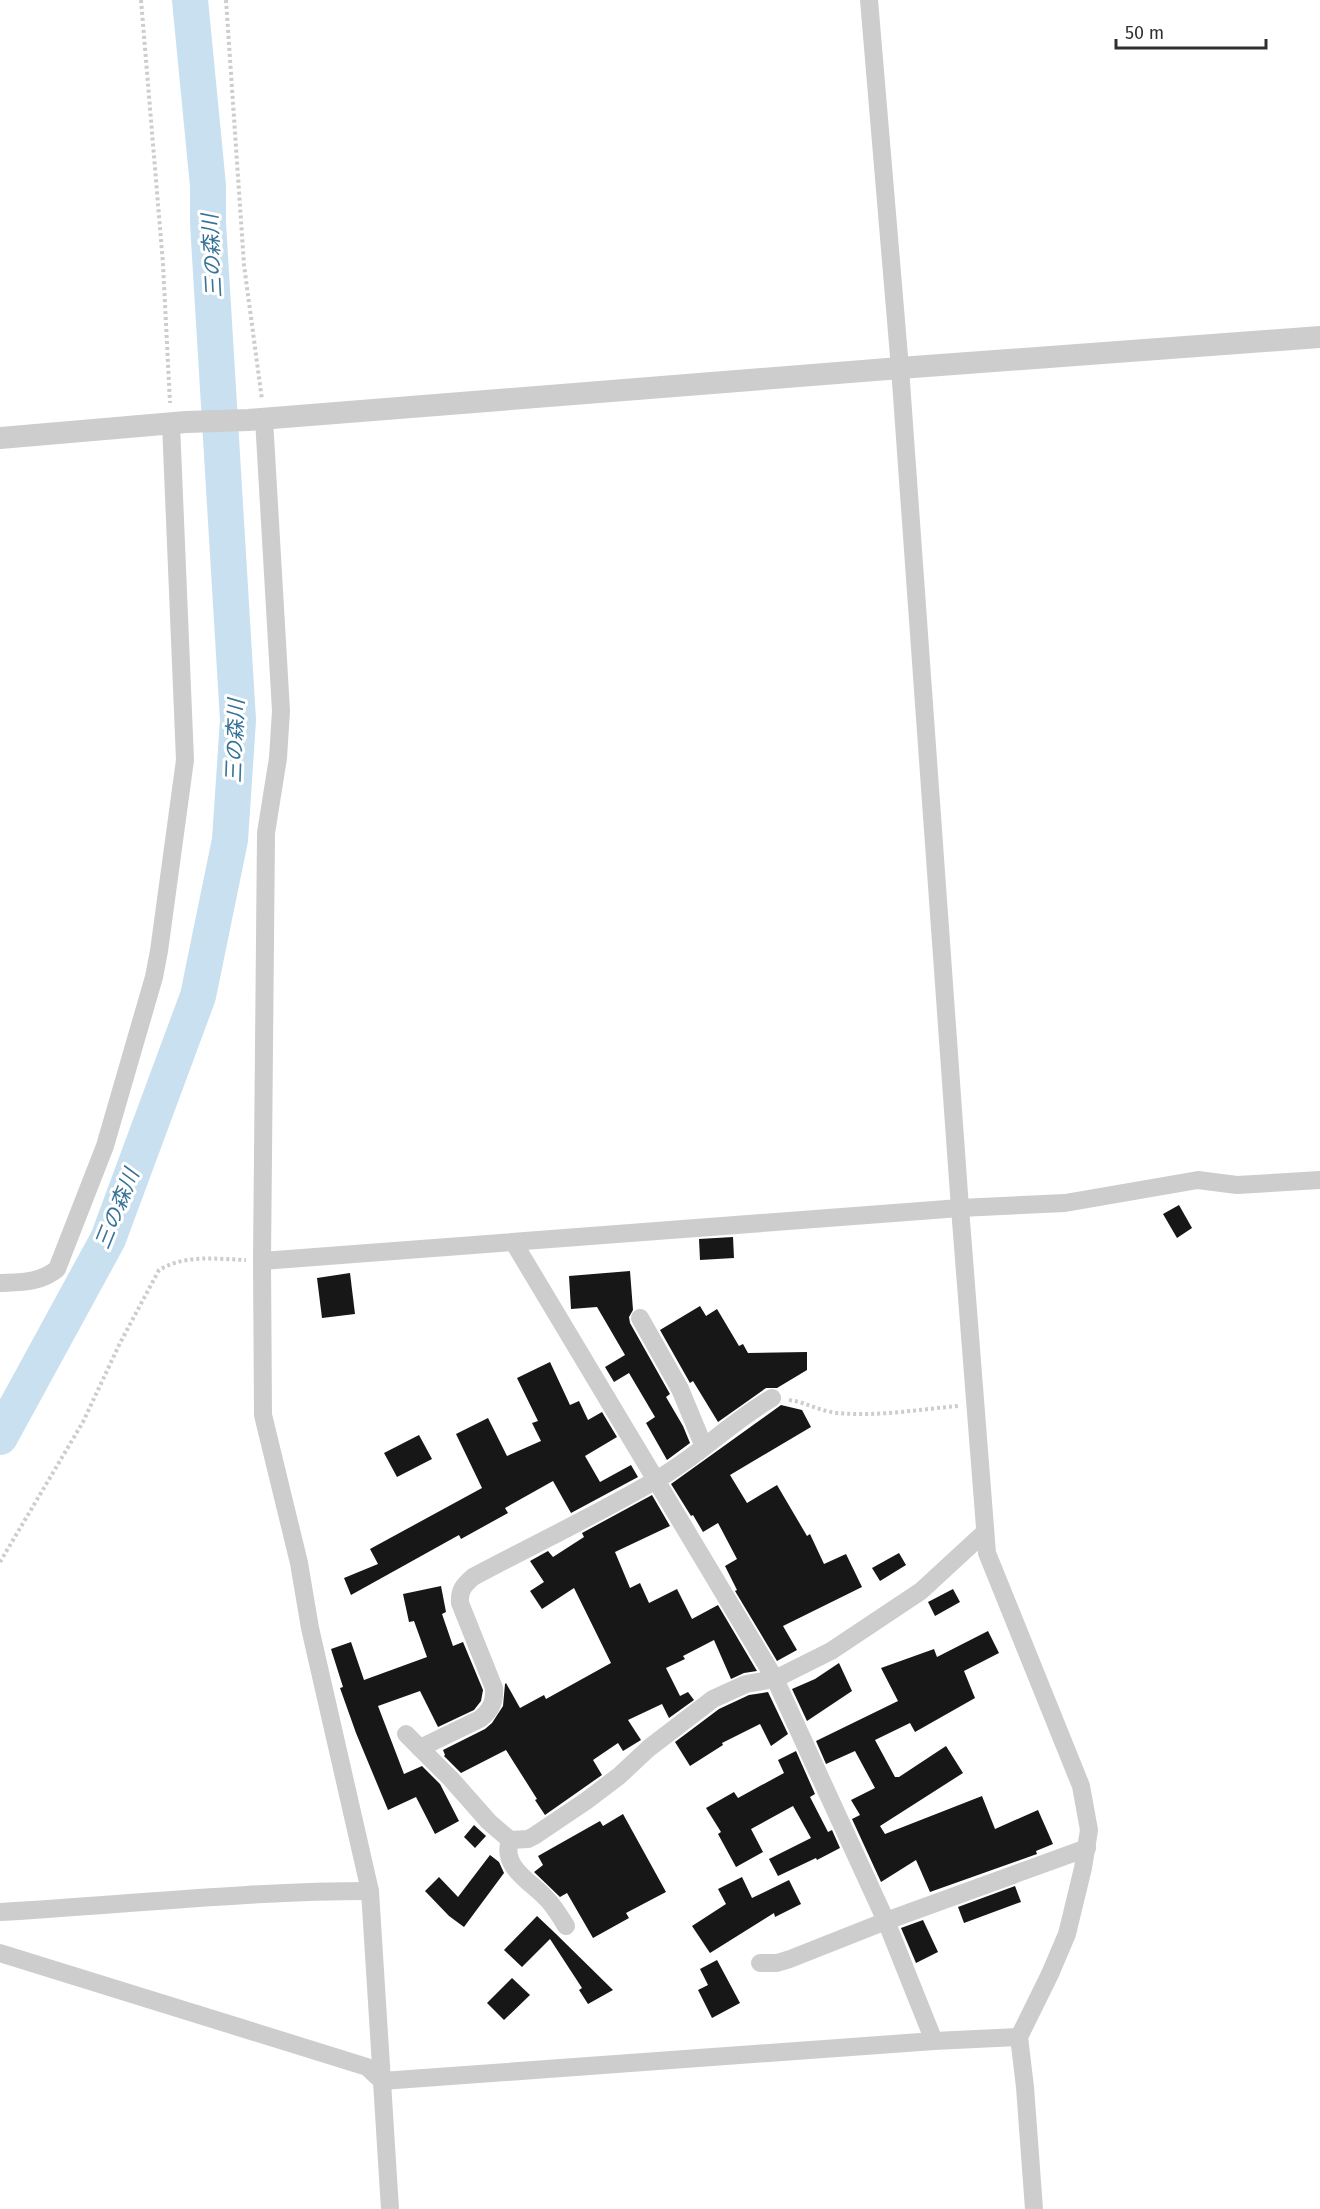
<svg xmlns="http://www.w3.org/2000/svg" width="1320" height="2209" viewBox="0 0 1320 2209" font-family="'Fira Sans','Noto Sans JP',sans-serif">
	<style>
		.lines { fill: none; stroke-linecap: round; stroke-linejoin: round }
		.river { stroke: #c8e0ef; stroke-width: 36 }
		.building { fill: #171717 }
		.path { stroke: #cdcdcd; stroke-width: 4; stroke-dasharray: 3 3; stroke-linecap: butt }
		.minor { stroke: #cdcdcd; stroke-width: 18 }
		.tertiary { stroke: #cdcdcd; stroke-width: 22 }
		.labels { text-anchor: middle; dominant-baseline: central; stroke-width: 6; stroke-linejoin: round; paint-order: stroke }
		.water-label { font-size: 21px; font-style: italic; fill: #377398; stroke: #fff }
	</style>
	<rect width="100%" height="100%" fill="#fff"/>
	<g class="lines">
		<path class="river" d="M0,1437l108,-198 90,-243 32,-156 8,-120 -30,-497v-37l-18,-186"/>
	</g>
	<g class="building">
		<path d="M1179,1205l13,23 -15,10 -14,-24z"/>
		<path d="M733,1237l1,21 -34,2 -1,-21z"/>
		<path d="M630,1271l3,39 -4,7 1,6 40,71 -4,3 17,29 7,17 -23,17 -21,-37 9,-6 -26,-44 -15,9 -9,-15 20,-12 -28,-48 -26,2 -2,-33z"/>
		<path d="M350,1273l5,41 -33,4 -5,-40z"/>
		<path d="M700,1306l6,10 11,-7 22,37 4,-2 5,9 59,-1v18l-30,18h-11l-48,34 -25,-41 -3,2 -30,-53z"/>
		<path d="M550,1362l20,43 9,-4 9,19 14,-8 15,25 -32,19 15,26 31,-17 7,12 -67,36 -18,-32 -48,27 3,5 -47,26 -2,-4 -108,60 -7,-17 34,-14 -8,-15 112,-61 -26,-54 32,-16 19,38 34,-15 -9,-18 6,-2 -21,-43z"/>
		<path d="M781,1405l21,5 9,17 -81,48 17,28 30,-18 30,51 3,-2 14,30 22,-10 16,33 -79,39 14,24 -20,11 -42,-70 2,-1 -12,-24 12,-7 -19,-36 -15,9 -10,-17 -2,1 -20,-32z"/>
		<path d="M419,1435l13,24 -35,18 -13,-24z"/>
		<path d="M652,1495l18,31 -55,26 15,36 10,-5 9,20 28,-14 15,30 26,-14 39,66 -13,2 -13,6 -17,-39 -31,16 2,3 -19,9 14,28 8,-4 6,8 -25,18 -7,-14 -34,16 13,20 -18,11 -5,-8 -25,17 9,15 -57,40 -10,-15 2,-1 -31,-49 -45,23 -17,-17 1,-1 -2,-5 42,-21 7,-6 11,-17 2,-22 1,-1 14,25 24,-13 2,4 65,-36 -37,-75 -32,21 -12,-18 14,-9 -14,-21 18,-10 5,6 31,-20 -2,-4z"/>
		<path d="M899,1553l7,12 -26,16 -8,-13z"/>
		<path d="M441,1586l5,26 -4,2 11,32 10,-4 20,48 -2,11 -7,9 -36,17 -18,-36 -42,15 26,68 18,-8 18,18 19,37 -24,13 -19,-37 -28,13 -32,-77 -16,-45 3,-1 -12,-38 20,-7 13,38 63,-23 -13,-36 -5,1 -6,-28z"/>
		<path d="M953,1589l7,13 -25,14 -7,-14z"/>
		<path d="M988,1631l11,22 -35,18 11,27 -60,34 -5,-9 -35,17 20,37h4l47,-31 17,27 -83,53 5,8 97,-38 13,33 43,-19 15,34 -17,7 1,3 -107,38 -14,-32 -35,22 -29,-63 8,-4 -9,-15 24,-12 -20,-37 -29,13 -10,-23 82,-40 -17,-33 53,-19 3,8z"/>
		<path d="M839,1663l13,28 -45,30 -15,-32 23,-10z"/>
		<path d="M768,1692l20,42 -17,12 -11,-22 -38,19 1,2 -33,21 -15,-24 44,-33 30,-14z"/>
		<path d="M796,1751l19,43 -5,3 18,35 4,-2 8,18 -23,12 -1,-2 -38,18 -9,-17 42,-21 -18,-32 -42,23 12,23 -27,15 -18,-33 3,-2 -15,-24 28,-16 4,6 46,-25 -6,-13z"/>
		<path d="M623,1814l43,78 -40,21 3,5 -36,20 -26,-45 -7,4 -26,-25 9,-7 -5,-9 62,-35 3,5z"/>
		<path d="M474,1825l12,11 -11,12 -11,-11z"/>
		<path d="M490,1855l9,7 5,11 -40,54 -15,-11 -24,-25 14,-14 19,20z"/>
		<path d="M742,1877l10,21 37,-18 12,24 -26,13 -1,-4 -64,40 -18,-27 34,-22 -8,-15z"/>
		<path d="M1015,1886l6,16 -57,21 -6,-16z"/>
		<path d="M537,1916l18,17 58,57 -25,14 -9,-14 3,-2 -32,-49 -28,28 -18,-17z"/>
		<path d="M923,1920l15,32 -22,11 -15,-35z"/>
		<path d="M717,1960l23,43 -28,15 -14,-28 10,-5 -8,-16z"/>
		<path d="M512,1978l18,17 -26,25 -17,-17z"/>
	</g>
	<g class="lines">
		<g class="path">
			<path d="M141,0l22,264 7,139"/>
			<path d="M226,0l18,265 18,135"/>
			<path d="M789,1400c17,2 32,12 50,13 39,4 81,-4 120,-7"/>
			<path d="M0,1562l83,-140 37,-79 39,-73c27,-16 57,-11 87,-10"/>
		</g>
		<g class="minor">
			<path d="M869,0l31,368 60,840 27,345 94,233 8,44 -6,38 -16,66 -17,40 -31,63 6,50 9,122"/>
			<path d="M264,419l17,292 -3,47 -12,75 -4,428 1,154 36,148 11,65 60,263 20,318"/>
			<path d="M514,1243l261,436 111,242 48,120"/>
			<path d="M262,1261l698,-53 105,-5 133,-23 39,5 83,-5"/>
			<path d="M0,1283c21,-1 40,0 57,-14l48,-123 49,-169 5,-26 26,-191 -14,-336"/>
			<path d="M640,1318l40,71 24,58"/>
			<path d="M406,1734l45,45 38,43 21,18 18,-1 6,-3 52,-35 33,-25 30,-28 64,-49 33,-15 29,-5 56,-28 90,-60 64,-59"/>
			<path d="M420,1748l60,-29c11,-9 15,-17 14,-31l-34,-85c-1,-13 4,-18 13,-26 60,-32 123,-62 183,-97 41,-23 75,-58 116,-82"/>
			<path d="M510,1840c-9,27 20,41 36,58 8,8 14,18 20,28"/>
			<path d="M0,1912c123,-7 247,-21 370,-21"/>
			<path d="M0,1953l367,114 15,14 552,-40 85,-4"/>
			<path d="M760,1963h17l13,-4 96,-38 201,-73"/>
		</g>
		<path class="tertiary" d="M0,438l186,-16 62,-2 652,-52 420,-31"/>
	</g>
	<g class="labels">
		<g class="water-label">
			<text transform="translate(212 256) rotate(-93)">三の森川</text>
			<text transform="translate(235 741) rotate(-88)">三の森川</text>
			<text transform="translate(117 1209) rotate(-68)">三の森川</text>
		</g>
	</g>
	<path d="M1116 39v9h150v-9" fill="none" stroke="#303030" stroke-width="3"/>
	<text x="1125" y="39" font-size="18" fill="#303030" stroke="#ffffff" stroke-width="4.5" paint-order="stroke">50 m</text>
</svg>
